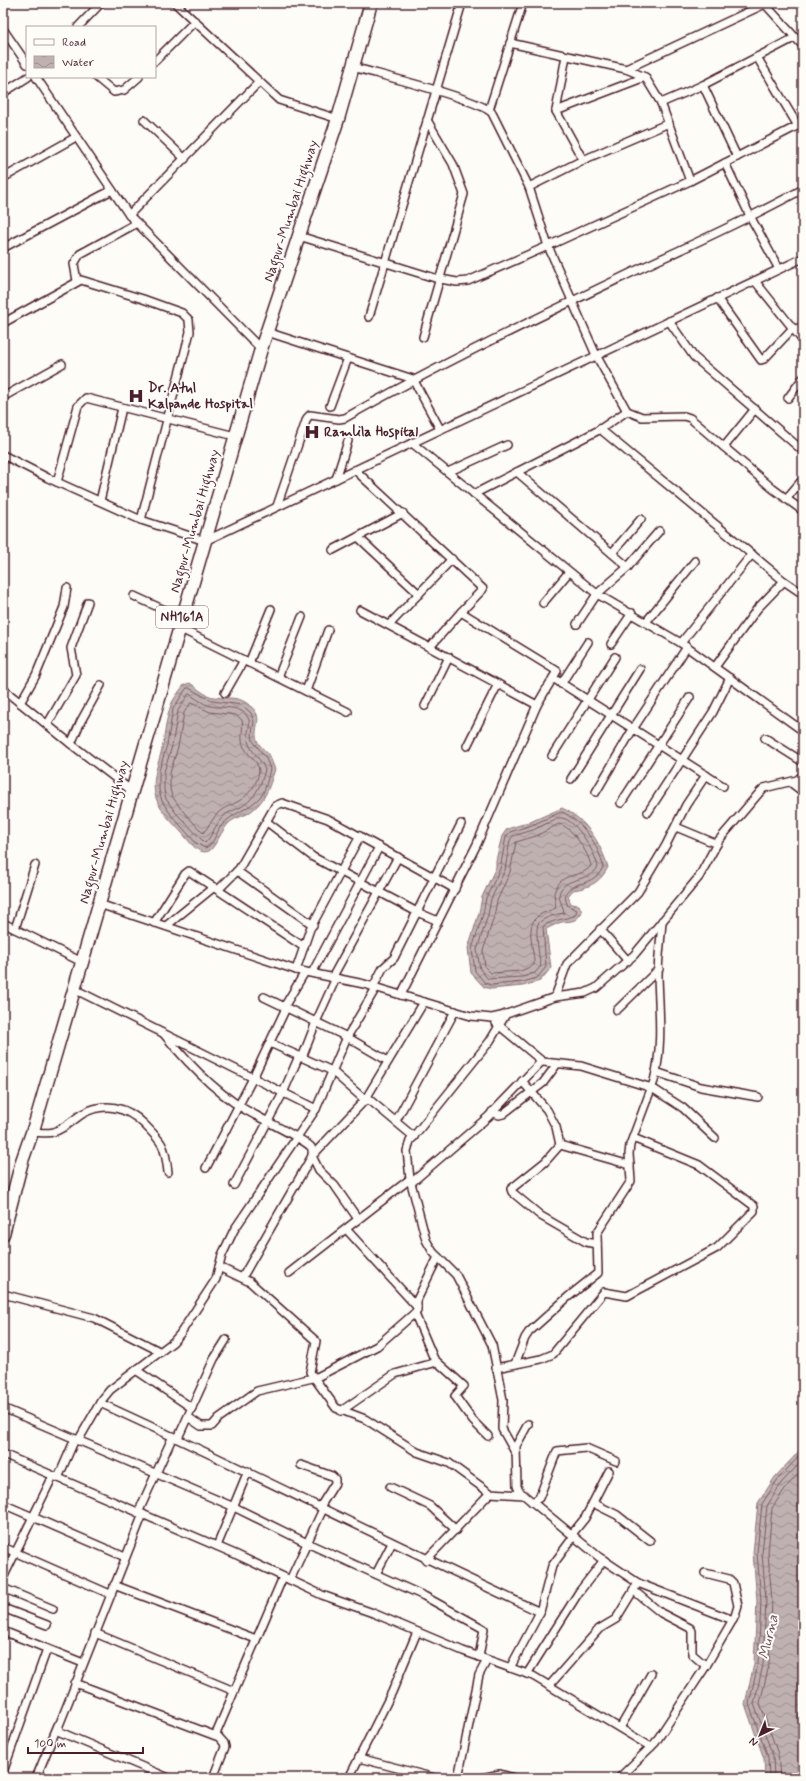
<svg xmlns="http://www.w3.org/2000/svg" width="806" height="1781" viewBox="0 0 806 1781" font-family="Mynerve,sans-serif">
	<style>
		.water { fill: url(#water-waves); stroke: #91777b }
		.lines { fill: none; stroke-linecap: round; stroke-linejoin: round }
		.shore { stroke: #795961; stroke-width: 1 }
		.street-casing { stroke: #4a1f2b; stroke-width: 10 }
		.highway-casing { stroke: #4a1f2b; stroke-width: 15 }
		.street { stroke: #fdfcf7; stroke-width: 7 }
		.highway { stroke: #fdfcf7; stroke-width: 12 }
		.labels { text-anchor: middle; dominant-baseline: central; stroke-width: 4; stroke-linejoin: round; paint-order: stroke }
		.shield { fill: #fdfcf7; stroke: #806168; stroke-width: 1 }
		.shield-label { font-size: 13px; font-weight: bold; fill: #4a1f2b }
		.street-label { font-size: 14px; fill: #4a1f2b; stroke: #fdfcf7 }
		.poi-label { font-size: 14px; font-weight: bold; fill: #4a1f2b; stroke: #fdfcf7; text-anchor: start }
		.water-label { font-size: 15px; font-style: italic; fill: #73525a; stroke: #fdfcf7 }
	</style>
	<defs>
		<pattern id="water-waves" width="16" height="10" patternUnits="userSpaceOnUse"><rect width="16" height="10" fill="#c0b1b1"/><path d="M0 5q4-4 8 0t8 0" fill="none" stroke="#9e8f90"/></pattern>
	</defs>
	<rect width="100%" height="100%" fill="#fdfcf7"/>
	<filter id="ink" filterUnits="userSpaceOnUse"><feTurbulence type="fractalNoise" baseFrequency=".025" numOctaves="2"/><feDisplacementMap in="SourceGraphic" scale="8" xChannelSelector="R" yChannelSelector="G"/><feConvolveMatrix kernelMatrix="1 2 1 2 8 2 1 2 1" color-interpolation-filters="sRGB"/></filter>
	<g filter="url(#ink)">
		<g class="water">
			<path d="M190,683c7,5 15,13 24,14 10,2 22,-1 31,5 23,15 7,23 12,38 2,6 8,10 12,15 2,4 4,10 6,14 -6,19 -10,34 -28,45 -6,3 -12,4 -17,8 -8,7 -15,26 -21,29 -9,4 -17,-6 -22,-12 -10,-13 -26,-25 -31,-41 -6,-20 4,-36 7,-54 2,-12 3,-24 7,-36 2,-8 9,-16 14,-23z"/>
			<path d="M562,808c24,11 38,34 46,59 -7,15 -19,21 -35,23l-5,6 3,8 8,1 3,7c-6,10 -9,9 -20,10 -5,1 -11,5 -16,7l5,39 -11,13 -17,5 -32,3 -7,-2 -13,-14 -3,-25 11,-35 3,-16 14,-30v-7l6,-24 5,-7 23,-7z"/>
			<path d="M803,1447v331h-38l-1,-19 -19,-55 9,-40 3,-63 -4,-48 5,-50 17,-26z"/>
		</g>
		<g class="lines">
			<g class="shore">
				<path d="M189,688l23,13 30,4 9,8 3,9 -2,11 1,8 13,17 4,11c-2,8 -4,21 -9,27 -12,14 -29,17 -40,30 -5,7 -8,20 -16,22l-9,-5 -24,-27 -10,-15 -3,-11v-19l8,-26 6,-36 13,-20z"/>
				<path d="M189,694c7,4 13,10 22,12 12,3 32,-2 38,14 2,7 -4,15 0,24 4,10 12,15 16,26 -4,15 -10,29 -24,37 -7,3 -13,5 -19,11 -7,7 -11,20 -17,25l-29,-30 -10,-14 -2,-9v-18l8,-26 6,-35z"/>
				<path d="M191,703l19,9 26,3 6,5c2,8 -2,16 1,25 3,9 16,16 16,26 -1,12 -10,24 -20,30 -7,4 -15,6 -21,12 -6,6 -10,15 -15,20l-22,-24 -9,-13 -2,-7v-16l8,-26 6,-34z"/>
				<path d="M562,812c20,9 38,34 41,55 -10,24 -48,12 -35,39l9,4 -2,5c-10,5 -23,4 -32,12l3,40 -9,11 -14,4 -32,3 -6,-2 -10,-12 -3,-22 11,-35 3,-16 14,-29 6,-32 4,-5 22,-7z"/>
				<path d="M558,818c16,-4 38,36 40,49 -9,16 -36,9 -39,28 0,6 5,12 5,18 -7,1 -22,5 -26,11 -3,6 1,34 3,42l-6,7 -13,4 -34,2 -8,-10 -3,-19 11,-35 3,-16 14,-29 5,-30 3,-4 20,-6z"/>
				<path d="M559,824c13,2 30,30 32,42 -12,14 -29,3 -37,27l2,15c-6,3 -13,4 -18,8 -14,10 -3,36 -4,49l-13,6 -30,2 -6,-6 -2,-16 11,-34 3,-16 13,-29 6,-30 20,-6z"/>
				<path d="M769,1778l-1,-21 -19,-53 9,-40 3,-63 -4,-48 5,-49 16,-25 25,-27"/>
				<path d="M774,1778l-1,-22 -19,-52 9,-39 3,-64 -4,-48 5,-47 15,-24 21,-22"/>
				<path d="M780,1778l-2,-24 -18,-51 9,-38 3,-64 -4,-48 4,-45 15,-22 16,-17"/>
			</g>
			<defs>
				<g id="street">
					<path d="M175,3l104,97 59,19"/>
					<path d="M764,3l39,43"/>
					<path d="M78,27l23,-24"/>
					<path d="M3,29l24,35"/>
					<path d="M510,43l116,26 19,8 16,26 29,78"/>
					<path d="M566,56l-10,55 27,49"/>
					<path d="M757,57l41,69"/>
					<path d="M155,61l40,-40"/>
					<path d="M353,67c23,7 127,32 139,46l37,74 19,59 48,109 31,56 -28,19 -125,64"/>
					<path d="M626,69l139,-65"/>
					<path d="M36,77l93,138 132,134"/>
					<path d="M96,77l18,15 10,-2 15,-13"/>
					<path d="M703,85l34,72"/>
					<path d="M3,93l25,-16"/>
					<path d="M661,103l42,-18 91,-47"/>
					<path d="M489,110l34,-107"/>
					<path d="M556,111l89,-34"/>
					<path d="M144,120l41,39"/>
					<path d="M725,163l25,53 29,53"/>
					<path d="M3,178l73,-41"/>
					<path d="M529,187l54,-27 86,-37"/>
					<path d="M129,215l130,-133"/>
					<path d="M299,236l136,42 22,4 11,-1 80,-35 142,-65 113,-58"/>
					<path d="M3,248l109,-58"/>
					<path d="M77,281l-3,-17 6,-10 57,-31"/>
					<path d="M755,281l48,60"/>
					<path d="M717,298l44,62 3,-1 29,-31"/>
					<path d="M369,317l93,-314"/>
					<path d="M669,321l25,36 109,94"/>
					<path d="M3,323l78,-43 62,19 39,14 7,7 1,12 -49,188"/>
					<path d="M794,330l9,-4"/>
					<path d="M267,332l146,47 27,50"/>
					<path d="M423,337l41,-143 -11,-30 -26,-44"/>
					<path d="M3,397l59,-33"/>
					<path d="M788,398l15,-20"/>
					<path d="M330,406l18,-48"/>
					<path d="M627,411l15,6 42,-1 6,2 82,70 31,23"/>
					<path d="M600,429l184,152 19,13"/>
					<path d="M412,443l185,151 31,-27 31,-36"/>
					<path d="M724,447l31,-38"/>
					<path d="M3,455l45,23 93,42 64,21 598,-283"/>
					<path d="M355,470l128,119 -22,23 96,59 -20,34 -60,139 -76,151"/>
					<path d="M448,472l59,-27"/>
					<path d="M517,472l111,95"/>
					<path d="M336,479l12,-38"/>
					<path d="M57,482l21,-76 8,-8 149,38"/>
					<path d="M786,499l17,-20"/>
					<path d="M100,501l22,-93"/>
					<path d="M277,506l30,-88 3,-3 29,4 6,-1c95,-54 194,-101 292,-148 56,-26 112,-51 166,-81"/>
					<path d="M358,537l61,57"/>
					<path d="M333,550l70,-37"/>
					<path d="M612,553l29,-34"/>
					<path d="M134,596l48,22"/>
					<path d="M543,603l26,-31"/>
					<path d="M360,610l177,95"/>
					<path d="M646,622l49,-61"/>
					<path d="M577,624l20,-30 84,49 122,88"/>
					<path d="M389,625l63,-66"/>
					<path d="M179,628l169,84"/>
					<path d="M681,643l71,-89"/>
					<path d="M611,644l21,-31"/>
					<path d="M430,647l31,-35"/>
					<path d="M249,663l22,-54"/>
					<path d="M715,667l42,-58 27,-28"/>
					<path d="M278,677l24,-60"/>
					<path d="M553,678l170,108"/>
					<path d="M561,684l27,-42"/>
					<path d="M3,689l68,55 61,47"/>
					<path d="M306,691l22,-61"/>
					<path d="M225,693l19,-33"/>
					<path d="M20,703l16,-28 28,-68 3,-19"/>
					<path d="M425,706l24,-49"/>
					<path d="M47,725l29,-50 -5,-27 17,-46"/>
					<path d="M765,738l38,24"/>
					<path d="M71,744l10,-23 20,-36"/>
					<path d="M467,746l31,-62"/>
					<path d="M552,756l63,-99"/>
					<path d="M571,779l69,-110"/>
					<path d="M790,782l13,10"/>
					<path d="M596,792l37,-63 54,-82"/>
					<path d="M621,803l69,-106"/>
					<path d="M648,812l65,-100 17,-34"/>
					<path d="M267,822l46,35 104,55 21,9"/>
					<path d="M676,827l41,17"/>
					<path d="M237,871l76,54"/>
					<path d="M218,890l21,-21 36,-63 7,-3 46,16 127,70"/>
					<path d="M99,904l197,66 68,14 107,32 21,2 9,-2 54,-19 30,-4 11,-5 38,-33 65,-78 20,-37 41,-48 4,-4 33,-8 6,-5"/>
					<path d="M3,923l79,39"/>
					<path d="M154,923l31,-49 4,-3 115,76"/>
					<path d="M166,926l48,-39"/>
					<path d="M15,929l20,-64"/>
					<path d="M600,929l28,32"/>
					<path d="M296,970l14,-41 50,-93"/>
					<path d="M312,973l67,-126"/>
					<path d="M332,978l66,-121"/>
					<path d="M373,987l10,-19 11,-10 67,-134"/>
					<path d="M74,989l242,120"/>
					<path d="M264,997l83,40 41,24"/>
					<path d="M555,997l12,-33 71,-72 28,-47 20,-40 20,-30"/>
					<path d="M284,1007l21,-35"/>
					<path d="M617,1010l42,-41"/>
					<path d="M506,1014l-16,27 -80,100 -3,10 3,28 16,61 7,12 23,23 36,70 11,55 -1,29 13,23"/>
					<path d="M496,1023l47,39 38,4 71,22 31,20 32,30"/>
					<path d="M164,1034c25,31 55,63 91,81 11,6 50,25 56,32 2,3 1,6 1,9l-70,122"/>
					<path d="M270,1043l62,28 33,29 59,-98"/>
					<path d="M302,1058l14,-36 20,-44"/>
					<path d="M656,1072l45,15 57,10"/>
					<path d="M522,1081l25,29 9,17 4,18"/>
					<path d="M492,1112l7,3 4,-1 40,-31 14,-19"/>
					<path d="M396,1121l59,-110"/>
					<path d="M32,1132c7,0 15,2 21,0 11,-3 20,-12 29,-18 22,-13 45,-7 62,10 19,19 21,21 24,48"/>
					<path d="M206,1168l47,-90 33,-70"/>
					<path d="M411,1183l77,-66 54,-56"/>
					<path d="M234,1185l49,-92 16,-37"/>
					<path d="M358,1219l-23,-33 -16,-16 -7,-14 53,-56 6,1 43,36"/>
					<path d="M346,1229l71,78"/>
					<path d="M597,1244l-11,-2 -45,-26 -29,-24 -1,-3 34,-27 15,-17 70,20"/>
					<path d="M219,1267l31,15 66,59 -6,31 26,36 29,11 52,33 32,11 41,30 34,2"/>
					<path d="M289,1273l121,-94"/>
					<path d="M3,1294l91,24 67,34"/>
					<path d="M415,1314l19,45 30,27 -9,10 18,25 15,15"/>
					<path d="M515,1364l10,-26 4,-6 39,-35 30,-24 -1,-40 34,-52 -2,-27 1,-9 24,-64c9,-34 5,-70 4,-105 0,-18 3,-37 4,-55"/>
					<path d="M496,1368l45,-9 12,-5 51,-62 23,4 90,-48 37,-37v-5l-55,-41 -66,-27"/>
					<path d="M136,1370l56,38"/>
					<path d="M100,1403c148,67 292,141 440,209"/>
					<path d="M3,1408l231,99 73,36 117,53 60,33 -5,28"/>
					<path d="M341,1411l54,-37 42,-12"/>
					<path d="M188,1417l13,9h11l7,-8 38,-27 60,-14 60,-31 40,-35v-11l21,-43"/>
					<path d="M528,1424l-12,22 1,40 2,5 80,66 39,26 95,37"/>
					<path d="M178,1438l36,-79 12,-19"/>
					<path d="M78,1441l23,-40 9,-11 63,-48 7,-8 36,-55 6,-24 12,-25 82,-121 31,-72 29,-49"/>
					<path d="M3,1454l232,100 87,41 51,18 90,38 70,25 118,71"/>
					<path d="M301,1465l31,11 3,3v4l-15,24"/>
					<path d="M58,1478l17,-39"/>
					<path d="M390,1487l40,19 26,24"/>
					<path d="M532,1502l7,-4 18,-47 29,-3 30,13"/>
					<path d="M593,1503l24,12 33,26"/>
					<path d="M3,1504l122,53"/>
					<path d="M138,1513l35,-77"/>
					<path d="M143,1514l-85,214 2,4 109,46"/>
					<path d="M572,1534l13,-16 24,-47"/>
					<path d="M217,1546l31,-75"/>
					<path d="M3,1547l107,47"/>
					<path d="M426,1560l64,-67"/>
					<path d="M376,1574l16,-31"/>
					<path d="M3,1578l50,-102"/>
					<path d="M290,1580l33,-71"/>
					<path d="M114,1585l142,54"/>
					<path d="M3,1588l50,21"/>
					<path d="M633,1590l28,23 29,15 2,3v23l14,12"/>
					<path d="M3,1608l44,17"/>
					<path d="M3,1631l80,32"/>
					<path d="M95,1633l139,58"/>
					<path d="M510,1668l30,-56 12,-46 22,-30"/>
					<path d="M527,1674l52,-82 25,-32"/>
					<path d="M75,1683l141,53"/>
					<path d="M549,1686l50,-57 17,-10 22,-36"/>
					<path d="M620,1728l31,-54"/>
					<path d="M359,1758l76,20"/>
					<path d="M3,1772l44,-123"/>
					<path d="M36,1778l22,-53"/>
					<path d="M213,1778l12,-31 -1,-4 -8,-9 67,-157"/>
					<path d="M349,1778l43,-86 25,-60"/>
					<path d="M458,1778l21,-103 8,-15"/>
					<path d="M482,1778l18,-4 14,4"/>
					<path d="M619,1778l36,-35 51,-77 29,-50 3,-10 -5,-23 -4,-4 -24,-6"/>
				</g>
				<path id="highway" d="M3,1234l19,-73 12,-34 227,-778 77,-230 33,-116"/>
			</defs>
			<use href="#street" class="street-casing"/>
			<use href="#highway" class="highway-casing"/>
			<use href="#street" class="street"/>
			<use href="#highway" class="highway"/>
		</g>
	</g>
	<defs>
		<symbol id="hospital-bare" viewBox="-9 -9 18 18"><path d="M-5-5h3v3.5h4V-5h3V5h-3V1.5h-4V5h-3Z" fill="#4a1f2b" stroke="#fdfcf7" stroke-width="2.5" paint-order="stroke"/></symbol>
	</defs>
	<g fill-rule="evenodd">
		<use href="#hospital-bare" x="125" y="385" width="22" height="22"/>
		<use href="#hospital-bare" x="301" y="421" width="22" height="22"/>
	</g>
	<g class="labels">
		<rect class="shield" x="156" y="606" width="52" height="22" rx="3"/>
		<g class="shield-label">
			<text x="182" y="617">NH161A</text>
		</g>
		<g class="street-label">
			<text transform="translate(291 211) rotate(-72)">Nagpur-Mumbai Highway</text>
			<text transform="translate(195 521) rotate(-74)">Nagpur-Mumbai Highway</text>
			<text transform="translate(104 832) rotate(-74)">Nagpur-Mumbai Highway</text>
		</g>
		<g class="poi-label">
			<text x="148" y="388">Dr. Atul<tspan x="148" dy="16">Kalpande Hospital</tspan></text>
			<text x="324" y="432">Ramlila Hospital</text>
		</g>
		<g class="water-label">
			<text transform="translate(769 1637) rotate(-77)">Murna</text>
		</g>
	</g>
	<rect width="806" height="1781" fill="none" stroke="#fdfcf7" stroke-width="16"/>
	<rect x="8" y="8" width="790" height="1765" fill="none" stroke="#4a1f2b" stroke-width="1.5" filter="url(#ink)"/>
	<rect x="26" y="26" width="130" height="52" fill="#fdfcf7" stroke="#b5a4a5"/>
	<rect x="34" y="39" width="20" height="6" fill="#fdfcf7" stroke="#b5a4a5"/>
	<text x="62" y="46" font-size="12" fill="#4a1f2b">Road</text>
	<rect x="34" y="56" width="20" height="12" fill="url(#water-waves)" stroke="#b5a4a5"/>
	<text x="62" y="66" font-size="12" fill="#4a1f2b">Water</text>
	<g transform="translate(760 1735) rotate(223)" stroke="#fdfcf7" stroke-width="3" paint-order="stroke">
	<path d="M0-3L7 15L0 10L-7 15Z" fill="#4a1f2b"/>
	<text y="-6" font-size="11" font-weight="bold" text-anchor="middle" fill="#4a1f2b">N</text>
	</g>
	<path d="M28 1747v6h115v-6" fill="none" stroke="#4a1f2b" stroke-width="2"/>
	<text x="34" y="1747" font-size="12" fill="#4a1f2b" stroke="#fdfcf7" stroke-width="3" paint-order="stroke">100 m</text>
</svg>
